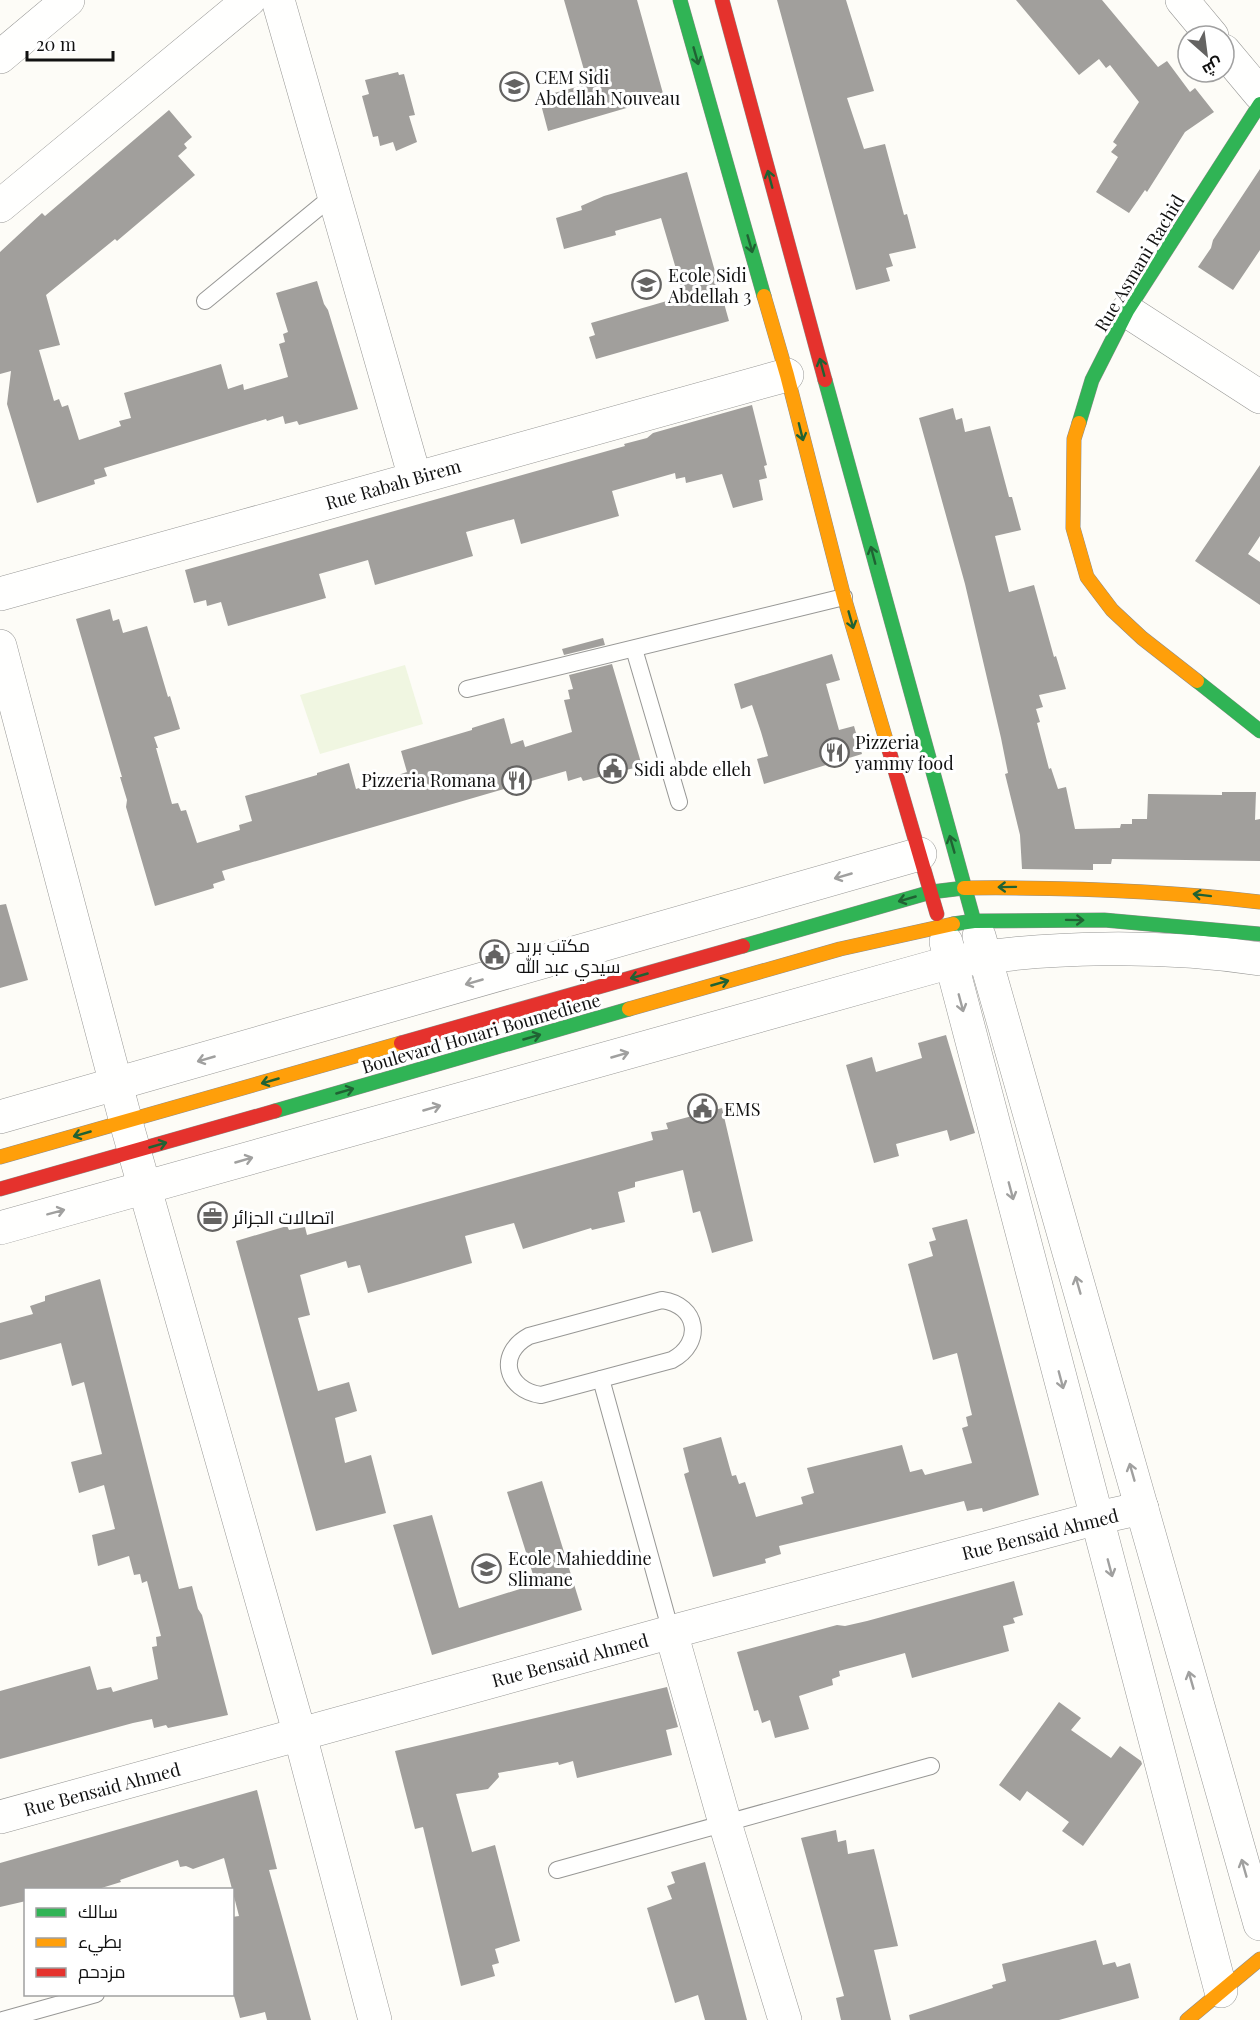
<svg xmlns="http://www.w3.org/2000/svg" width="1260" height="2020" viewBox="0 0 1260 2020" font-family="'Playfair Display',Cairo,serif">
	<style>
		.pitch { fill: #f0f6e1 }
		.building { fill: #a19f9c }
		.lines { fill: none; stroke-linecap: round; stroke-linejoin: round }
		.lane-casing { stroke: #979795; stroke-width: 18 }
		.street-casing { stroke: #979795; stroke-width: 34 }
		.fast-casing { stroke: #8e8d8b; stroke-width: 15 }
		.slow-casing { stroke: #8e8d8b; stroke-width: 15 }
		.jam-casing { stroke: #8e8d8b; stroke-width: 15 }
		.lane { stroke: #fffffe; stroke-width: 16 }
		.street { stroke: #fffffe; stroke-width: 33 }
		.fast { stroke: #30b455; stroke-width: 14 }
		.slow { stroke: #ff9f0a; stroke-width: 14 }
		.jam { stroke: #e5322d; stroke-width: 14 }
		.oneway { stroke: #206233 }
		.oneway2 { stroke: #a0a09f }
		.labels { text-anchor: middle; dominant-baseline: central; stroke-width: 6; stroke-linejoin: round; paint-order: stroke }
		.poi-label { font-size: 18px; fill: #111; stroke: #fff; text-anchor: start }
		.street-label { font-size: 18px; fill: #111; stroke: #fff }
	</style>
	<rect width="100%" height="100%" fill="#fdfcf7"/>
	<path class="pitch" d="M405,665l18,59 -103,30 -20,-59z"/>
	<g class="building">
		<path d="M564,0h73l27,97 -116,34 -9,-34 49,-13z"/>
		<path d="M777,0h69l28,91 -27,7 17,51 21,-5 19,71 3,-1 9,34 -27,6 4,12 -7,2 4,13 -34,9z"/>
		<path d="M1016,0h86l56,67 9,-6 23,31 5,-4 19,24 -29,20 -38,60 -2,-2 -16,23 -33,-21 22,-35 -7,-5 6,-7 -4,-3 26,-40 -29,-37 -4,3 -7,-9 -20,16z"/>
		<path d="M398,72l1,3 5,-1 11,41 -6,1 8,26 -21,9 -3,-9 -13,4 -2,-10 -5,1 -11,-41 7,-2 -4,-14z"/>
		<path d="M169,110l23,27 -8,7 3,4 -9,8 17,19 -78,66 -2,-2 -69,56 14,50 -21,5 15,51 5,-2 3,8 6,-2 11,35 42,-14 -2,-5 12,-3 -7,-25 64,-19 33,-10 7,25 15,-5 1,6 44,-13 -9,-33 6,-2 -2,-8 5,-2 -12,-39 41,-12 7,23 4,6 30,99 -59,16 -2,-4 -12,3 -2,-8 -16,5 -1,-2 -162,49 3,8 -13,4 1,4 -58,19 -30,-99 4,-33 -11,3v-122l42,-39 3,3z"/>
		<path d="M1260,169v81l-27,40 -35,-23 13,-19 2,-8z"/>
		<path d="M687,172l42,149 -133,38 -7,-22 6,-2 -4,-12 93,-27 -23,-78 -46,13 1,4 -52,14 -8,-31 26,-8 -1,-4 23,-10z"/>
		<path d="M752,405l15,60 -3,1 3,12 -8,2 4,20 -30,8 -11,-34 -36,9 -1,-6 -9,2 -1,-6 -63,18 7,25 -98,28 -7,-25 -48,13 7,24 -98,29 -7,-25 -49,14 7,24 -98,28 -7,-24 -14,4 -1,-6 -12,3 -9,-33 440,-124 -1,-2 23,-6 6,-5z"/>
		<path d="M953,408l3,12 6,-2 3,14 25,-6 19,71h3l9,33 -26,6 14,56 25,-7 20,72 2,-1 10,33 -27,6 4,12 -7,2 4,13 -3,1 12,46 2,-1 7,21 8,-2 9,42 45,-1 1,-4h11v-5h15l1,-25 74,1v-3h34l-1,28 5,-1v42l-148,-2 -1,5h-18v6l-71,-1 -2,-34 -15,-61 3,-1 -7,-35 -36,-154 -46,-166z"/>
		<path d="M1260,465v71l-12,18 12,8v43l-65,-44z"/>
		<path d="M110,609l3,12 6,-2 4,14 24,-7 21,71 2,-1 10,33 -26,8 4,11h-2l16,56 6,-1 3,8 5,-1 11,33 43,-13 -1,-5 13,-4 -7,-25 72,-21v-2l32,-10 7,26 51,-17 -6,-21 71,-21v-2l32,-10 7,26 12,-4 2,7 47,-15 -8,-32 6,-1 -2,-9 5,-1 -4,-14 43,-11 30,102 -59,15 -2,-4 -13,4 -2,-10 -344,100 3,9 -12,4 1,4 -59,18 -29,-99 1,-7 -7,-23h2l-46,-158z"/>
		<path d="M603,638l2,7 -41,10 -2,-6z"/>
		<path d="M832,654l8,26 -14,4 13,46 15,-4 8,28 -98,30 -7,-25 11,-3 -7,-24 -9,-27 -11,4 -7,-25z"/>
		<path d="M6,904l22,76 -28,8v-83z"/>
		<path d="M946,1035l29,98 -25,8 -3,-11 -51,14 3,12 -25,7 -28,-98 26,-8 4,15 46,-14 -4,-15z"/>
		<path d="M722,1108l31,133 -41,12 -12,-42 -7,2 -10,-43 -48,12v5l-17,5 7,30 -33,8 -1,-2 -68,21 -9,-26 -49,13 7,27 -72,21 -32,9 -8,-28 -12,3 -2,-7 -46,14 10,40 -12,3 20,73 31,-9 8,29 -22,7 10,45 26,-8 15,58 -70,18 -80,-290 51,-15 2,4 16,-3 2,8 346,-95 -2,-8 17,-3 -2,-6z"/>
		<path d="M967,1219l72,276 -56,17 -1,-4 -15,3 -3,-10 -185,45 2,8 -16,5 1,4 -53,14 -29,-103 5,-2 -6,-24 38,-11 11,39 4,-1 3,9 6,-2 11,35 47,-13 -2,-7 13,-4 -7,-25 95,-23 8,27 12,-3 3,6 47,-12 -10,-35 6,-2 -2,-9 6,-2 -15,-62 -24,7 -25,-96 25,-8 -4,-14 7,-2 -4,-12z"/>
		<path d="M100,1279l79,310 13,-3 6,23 4,6 26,100 -60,13 -2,-3 -12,3 -2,-9 -19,4 -133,36v-68l90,-25 7,24 14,-3 2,5 45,-13 -6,-32 5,-1 -1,-9 5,-1 -14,-55 -5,2 -2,-9 -6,1 -5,-19 -31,10 -6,-31 23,-6 -11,-44 -25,8 -8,-31 31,-8 -18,-72 -12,4 -11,-43 -61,17v-37l33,-9 -3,-8 15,-5v-5z"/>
		<path d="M542,1481l40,129 -150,45 -39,-130 39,-10 27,93 77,-24 -29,-92z"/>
		<path d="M1014,1581l9,34 -10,3 2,5 -12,3 6,25 -97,27 -7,-25 -66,18 1,5 -8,3 1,6 -34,11 10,33 -34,9 -5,-18 -8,3 -4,-13 -4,1 -17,-59 100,-27 8,1 22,-5z"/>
		<path d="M667,1687l11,40 -12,3 6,25 -95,23 -4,-17 -14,4 -1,-3 -60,11 1,4 -11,12 -32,5 16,58 23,-7 25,96 -25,8 4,14 -7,2 3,11 -34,10 -38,-159 -8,2 -20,-78z"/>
		<path d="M1059,1702l22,16 -10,12 40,28 9,-12 21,15 1,3 -59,82 -21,-15 7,-9 -42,-31 -7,10 -21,-16z"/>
		<path d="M257,1790l20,79 -8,1 42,150h-44l-2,-8 -25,6 -8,-29v-72l7,-1 -15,-58 -31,11 -7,-3 -6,1 -2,-7 -58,20 1,2 -26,8h-69v11l-26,6v-44z"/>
		<path d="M836,1830l2,12 8,-2 2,14 26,-5 24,97 -24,4 17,70h-50l-5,-22 8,-2 -43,-158z"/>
		<path d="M705,1862l42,158h-42l-7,-25 -23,8 -28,-95 25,-9 -5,-13 8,-3 -4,-11z"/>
		<path d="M1096,1940l7,25 12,-3 2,5 13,-4 9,35 -80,22h-149l-1,-5 84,-27 -1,-3 14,-4 -4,-17z"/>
	</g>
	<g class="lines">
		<defs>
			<g id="lane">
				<path d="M205,301l129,-106"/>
				<path d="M634,649l45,153"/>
				<path d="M467,689l377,-92"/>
				<path d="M662,1300c36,5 42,43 10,60l-131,35c-35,-5 -45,-41 -12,-59z"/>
				<path d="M601,1379l70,253"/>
				<path d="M557,1870l374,-104"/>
				<path d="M3,2020l93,-26"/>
			</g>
			<g id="street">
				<path d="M278,0l137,478"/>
				<path d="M1182,0l30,36"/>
				<path d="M1224,51l36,43"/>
				<path d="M0,57l68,-57"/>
				<path d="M0,206l249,-206"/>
				<path d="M1127,311l133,86"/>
				<path d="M0,594l787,-219"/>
				<path d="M0,646l126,476 174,613 75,285"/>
				<path d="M979,936l281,988"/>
				<path d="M946,942l275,1049"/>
				<path d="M0,1117l920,-263"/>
				<path d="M0,1228l951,-266c96,-16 212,-18 309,-3"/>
				<path d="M671,1632l54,191 60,197"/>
				<path d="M0,1817l671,-185 426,-114 45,-10"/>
			</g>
			<g id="fast">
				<path d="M680,0l84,296"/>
				<path d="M825,380l149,541 -21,3"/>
				<path d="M1079,423l13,-43 35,-69 133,-207"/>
				<path d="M1197,681l63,50"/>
				<path d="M974,921l130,-1 156,14"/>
				<path d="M743,946l188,-54 33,-4"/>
				<path d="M275,1111l354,-102"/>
			</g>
			<g id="slow">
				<path d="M764,296l23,79 57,222 45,153"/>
				<path d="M1079,423l-5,16 -1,89 14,49 25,33 30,28 55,43"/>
				<path d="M964,888c99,-1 197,2 296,14"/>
				<path d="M629,1009l211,-60 113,-25"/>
				<path d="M0,1157l401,-114"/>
				<path d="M1187,2020l73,-61"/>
			</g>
			<g id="jam">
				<path d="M722,0l103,380"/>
				<path d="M889,750l48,164"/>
				<path d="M401,1043l342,-97"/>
				<path d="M0,1189l275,-78"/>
			</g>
		</defs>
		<use href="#lane" class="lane-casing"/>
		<use href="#street" class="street-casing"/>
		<use href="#fast" class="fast-casing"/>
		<use href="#slow" class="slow-casing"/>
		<use href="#jam" class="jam-casing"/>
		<use href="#lane" class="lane"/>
		<use href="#street" class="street"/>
		<use href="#fast" class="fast"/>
		<use href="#slow" class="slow"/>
		<use href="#jam" class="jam"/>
	</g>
	<defs><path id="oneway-shaft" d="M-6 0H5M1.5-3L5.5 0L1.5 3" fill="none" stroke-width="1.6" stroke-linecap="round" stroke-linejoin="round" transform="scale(1.5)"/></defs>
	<g class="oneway">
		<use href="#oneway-shaft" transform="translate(696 56) rotate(74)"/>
		<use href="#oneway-shaft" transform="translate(770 179) rotate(-105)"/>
		<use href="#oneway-shaft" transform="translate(750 244) rotate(74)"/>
		<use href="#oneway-shaft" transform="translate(822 367) rotate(-105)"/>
		<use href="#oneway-shaft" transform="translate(801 432) rotate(76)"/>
		<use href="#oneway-shaft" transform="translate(873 555) rotate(-105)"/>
		<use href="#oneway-shaft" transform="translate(851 620) rotate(74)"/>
		<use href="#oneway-shaft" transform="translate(952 844) rotate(-106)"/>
		<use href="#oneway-shaft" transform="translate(1007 887) rotate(179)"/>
		<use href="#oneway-shaft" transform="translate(1202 895) rotate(-173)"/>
		<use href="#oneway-shaft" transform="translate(907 899) rotate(164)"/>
		<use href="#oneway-shaft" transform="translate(1075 920) rotate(1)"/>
		<use href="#oneway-shaft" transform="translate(639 976) rotate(164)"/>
		<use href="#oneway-shaft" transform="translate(720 983) rotate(-16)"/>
		<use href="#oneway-shaft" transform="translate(532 1037) rotate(-16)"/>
		<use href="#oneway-shaft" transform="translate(270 1081) rotate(164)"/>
		<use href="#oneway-shaft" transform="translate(345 1091) rotate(-16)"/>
		<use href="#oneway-shaft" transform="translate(82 1134) rotate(164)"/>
		<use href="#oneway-shaft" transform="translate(158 1145) rotate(-16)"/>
	</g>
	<g class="oneway2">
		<use href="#oneway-shaft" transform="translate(843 876) rotate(164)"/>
		<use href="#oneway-shaft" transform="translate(474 982) rotate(164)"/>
		<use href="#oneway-shaft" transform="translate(961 1003) rotate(75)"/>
		<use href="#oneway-shaft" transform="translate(620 1055) rotate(-16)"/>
		<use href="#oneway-shaft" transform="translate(206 1059) rotate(164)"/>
		<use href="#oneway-shaft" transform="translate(432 1108) rotate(-16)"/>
		<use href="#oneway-shaft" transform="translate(244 1160) rotate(-16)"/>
		<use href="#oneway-shaft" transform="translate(1011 1191) rotate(75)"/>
		<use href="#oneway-shaft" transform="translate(56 1212) rotate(-15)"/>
		<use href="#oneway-shaft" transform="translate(1078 1285) rotate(-106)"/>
		<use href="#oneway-shaft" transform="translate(1061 1380) rotate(75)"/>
		<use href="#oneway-shaft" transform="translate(1132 1472) rotate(-106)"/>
		<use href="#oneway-shaft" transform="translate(1110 1568) rotate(75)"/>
		<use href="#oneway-shaft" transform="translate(1191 1680) rotate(-106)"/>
		<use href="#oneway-shaft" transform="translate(1244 1868) rotate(-106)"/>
	</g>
	<defs>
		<symbol id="school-ring" viewBox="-11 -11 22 22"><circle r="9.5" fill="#fff" stroke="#646362" stroke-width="1.5"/><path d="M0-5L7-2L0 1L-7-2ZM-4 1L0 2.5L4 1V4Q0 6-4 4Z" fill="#646362"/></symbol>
		<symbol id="restaurant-ring" viewBox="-11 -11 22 22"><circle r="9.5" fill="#fff" stroke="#646362" stroke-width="1.5"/><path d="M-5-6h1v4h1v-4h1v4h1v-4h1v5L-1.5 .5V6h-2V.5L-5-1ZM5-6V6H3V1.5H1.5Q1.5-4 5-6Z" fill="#646362"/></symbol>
		<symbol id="civic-ring" viewBox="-11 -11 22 22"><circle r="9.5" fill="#fff" stroke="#646362" stroke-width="1.5"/><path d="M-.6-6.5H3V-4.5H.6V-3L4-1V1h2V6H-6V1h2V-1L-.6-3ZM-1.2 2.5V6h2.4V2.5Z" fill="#646362"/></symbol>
		<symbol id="office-ring" viewBox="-11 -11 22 22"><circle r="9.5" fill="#fff" stroke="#646362" stroke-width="1.5"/><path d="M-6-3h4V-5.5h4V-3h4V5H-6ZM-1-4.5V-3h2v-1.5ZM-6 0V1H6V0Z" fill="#646362"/></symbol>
	</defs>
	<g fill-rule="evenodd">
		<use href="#school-ring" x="498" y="70" width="33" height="33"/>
		<use href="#school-ring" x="630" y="268" width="33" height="33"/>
		<use href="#restaurant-ring" x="818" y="736" width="33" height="33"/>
		<use href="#civic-ring" x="596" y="752" width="33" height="33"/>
		<use href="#restaurant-ring" x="500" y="764" width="33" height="33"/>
		<use href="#civic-ring" x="478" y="938" width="33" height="33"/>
		<use href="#civic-ring" x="686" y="1092" width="33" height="33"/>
		<use href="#office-ring" x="196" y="1200" width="33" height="33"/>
		<use href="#school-ring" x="470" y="1552" width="33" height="33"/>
	</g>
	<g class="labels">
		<g class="poi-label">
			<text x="535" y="77">CEM Sidi<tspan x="535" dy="21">Abdellah Nouveau</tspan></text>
			<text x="668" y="275">Ecole Sidi<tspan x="668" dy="21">Abdellah 3</tspan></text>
			<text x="855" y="742">Pizzeria<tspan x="855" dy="21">yammy food</tspan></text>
			<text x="634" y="769">Sidi abde elleh</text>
			<text x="496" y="780" text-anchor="end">Pizzeria Romana</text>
			<text x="516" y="945">مكتب بريد<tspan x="516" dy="21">سيدي عبد الله</tspan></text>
			<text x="724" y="1109">EMS</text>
			<text x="233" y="1217">اتصالات الجزائر</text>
			<text x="508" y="1558">Ecole Mahieddine<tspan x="508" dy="21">Slimane</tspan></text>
		</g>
		<g class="street-label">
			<text transform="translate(1139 263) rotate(-59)">Rue Asmani Rachid</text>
			<text transform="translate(393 484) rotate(-16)">Rue Rabah Birem</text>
			<text transform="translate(481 1033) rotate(-16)">Boulevard Houari Boumediene</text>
			<text transform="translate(1040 1534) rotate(-14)">Rue Bensaid Ahmed</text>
			<text transform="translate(570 1660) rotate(-15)">Rue Bensaid Ahmed</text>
			<text transform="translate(102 1789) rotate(-15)">Rue Bensaid Ahmed</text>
		</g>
	</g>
	<rect x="24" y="1888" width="210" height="108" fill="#ffffff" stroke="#a0a0a0" stroke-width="1.5"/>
	<rect x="36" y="1908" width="30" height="9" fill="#30b455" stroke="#a0a0a0" stroke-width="1.5"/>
	<text x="78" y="1918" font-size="18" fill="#111111">سالك</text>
	<rect x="36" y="1938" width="30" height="9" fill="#ff9f0a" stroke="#a0a0a0" stroke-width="1.5"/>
	<text x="78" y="1948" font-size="18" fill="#111111">بطيء</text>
	<rect x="36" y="1968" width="30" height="9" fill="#e5322d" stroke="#a0a0a0" stroke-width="1.5"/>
	<text x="78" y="1978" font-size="18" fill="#111111">مزدحم</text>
	<g transform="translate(1206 54) rotate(152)"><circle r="28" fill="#ffffff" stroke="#a0a0a0" stroke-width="1.5"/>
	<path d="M0-4.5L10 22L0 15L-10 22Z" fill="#646362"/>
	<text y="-9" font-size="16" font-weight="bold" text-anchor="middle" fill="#111111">ش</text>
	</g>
	<path d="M27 51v9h86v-9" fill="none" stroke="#111111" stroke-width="3"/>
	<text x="36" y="51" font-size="18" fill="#111111" stroke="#ffffff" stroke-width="4.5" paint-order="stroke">20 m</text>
</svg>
